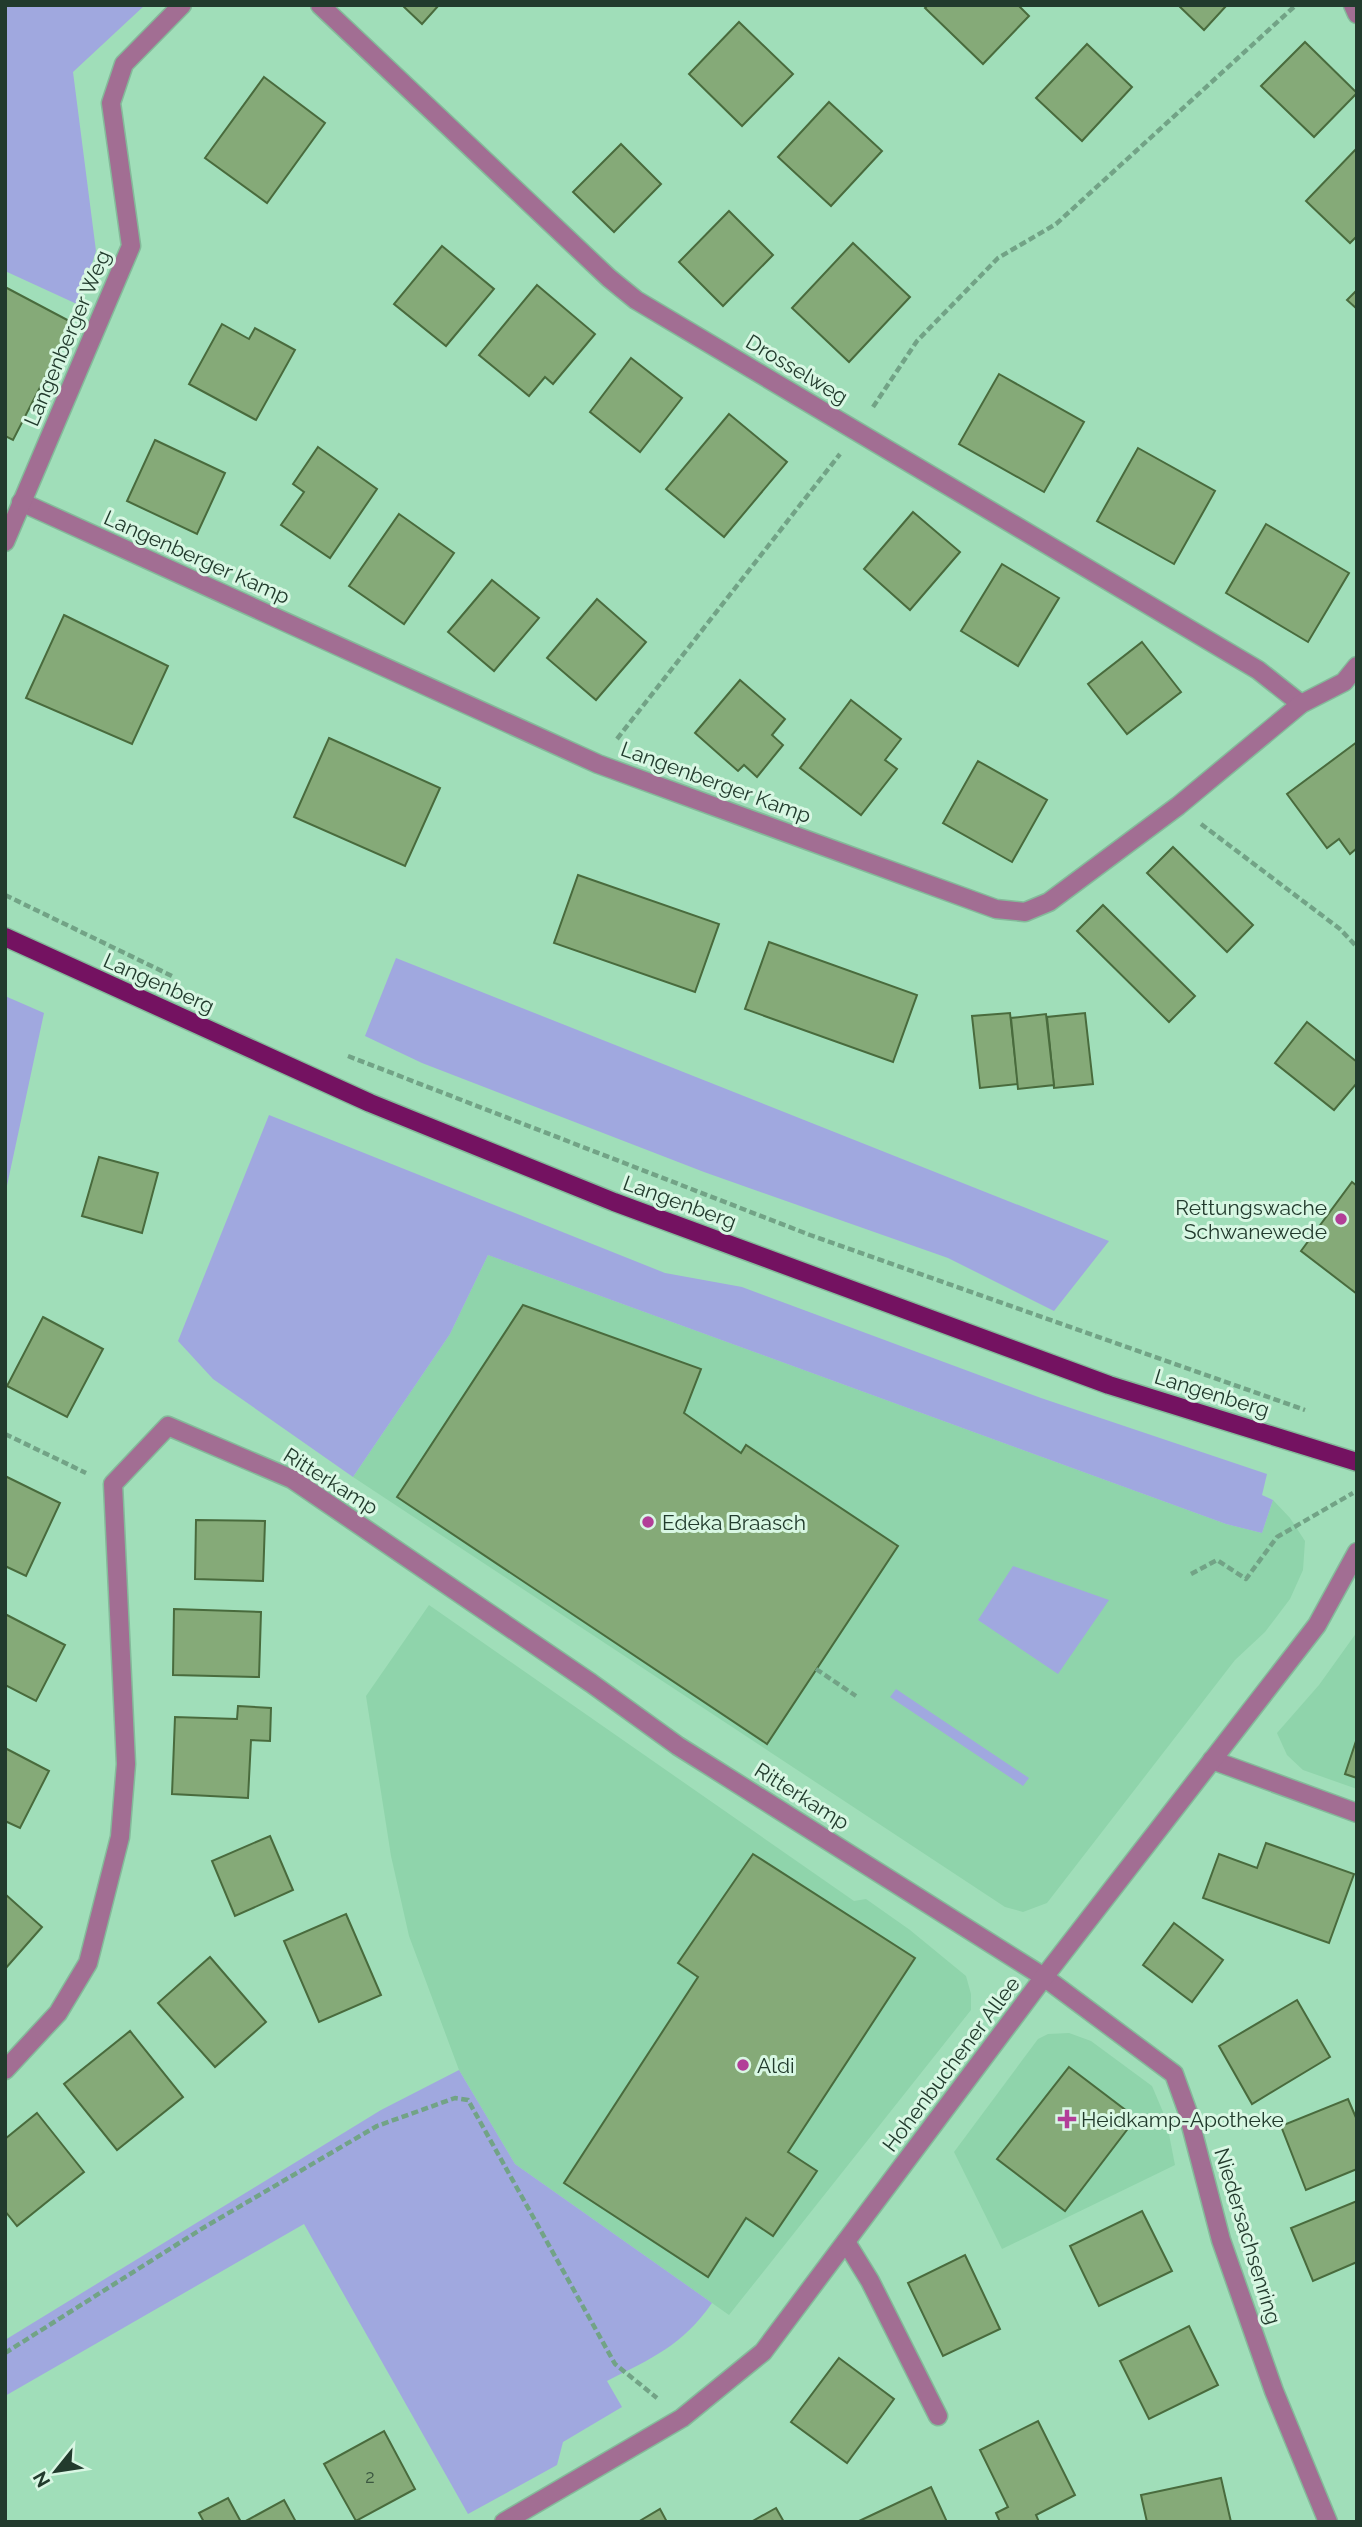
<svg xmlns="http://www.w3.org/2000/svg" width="1362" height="2527" viewBox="0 0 1362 2527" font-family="Raleway,sans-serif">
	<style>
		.built { fill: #8fd4ab }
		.green { fill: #a0a8df }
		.building { fill: #85aa78; stroke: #496b3d; stroke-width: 2 }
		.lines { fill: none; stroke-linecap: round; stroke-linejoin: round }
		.minor-casing { stroke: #84ba9a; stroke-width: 21 }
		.major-casing { stroke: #84ba9a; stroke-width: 21 }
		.path { stroke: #72a386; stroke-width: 4.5; stroke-dasharray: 7 3.5; stroke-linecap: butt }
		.minor { stroke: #a26e93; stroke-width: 18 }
		.major { stroke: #741261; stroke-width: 18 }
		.poi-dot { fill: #b23f98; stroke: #d8f7e3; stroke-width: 2.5 }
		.labels { text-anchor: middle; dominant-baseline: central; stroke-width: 6; stroke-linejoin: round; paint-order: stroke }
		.number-label { font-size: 18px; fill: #3b5740 }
		.street-label { font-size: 21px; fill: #223b2d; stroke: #d8f7e3 }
		.poi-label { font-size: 21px; fill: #223b2d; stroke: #d8f7e3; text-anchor: start }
	</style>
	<rect width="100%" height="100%" fill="#a0deb9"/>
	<g class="built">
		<path d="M488,1255l738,269 36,9 11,-33 17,18 15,23 -2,29 -13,29 -25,33 -30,28 -188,243 -24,9 -18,-5 -652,-430 97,-143z"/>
		<path d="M429,1605l425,296 12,-2 44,31 56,46 5,18v16l-242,305 -214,-151 -56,-94 -50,-134 -18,-80 -25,-160z"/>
		<path d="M1357,1632v157l-54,-19 -16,-15 -10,-22 42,-48z"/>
		<path d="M1069,2033l22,8 61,45 14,33 9,46 -173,84 -48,-97 84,-113 10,-5z"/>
	</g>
	<g class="green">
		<path d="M5,5h140l-72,67 23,179 -17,54 -74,-34z"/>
		<path d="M396,958l713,283 -55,70 -106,-53 -244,-86 -282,-109 -57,-27z"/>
		<path d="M5,996l39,17 -39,182z"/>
		<path d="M269,1115l396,158 77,14 299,111 226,76 -5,21 11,5 -11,33 -36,-9 -738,-269 -38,79 -97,143 -140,-98 -35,-38z"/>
		<path d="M1013,1566l96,34 -51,74 -80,-54z"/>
		<path d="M896,1689l133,89 -6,8 -133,-89z"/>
		<path d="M459,2070l56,94 197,139c-30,43 -60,55 -105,78l15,26 -59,35 -6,23 -89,49 -164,-290 -299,172v-56l376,-230z"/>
	</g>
	<g class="building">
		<path d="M402,5h37l-17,19z"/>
		<path d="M928,5h90l11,11 -46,48 -58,-56z"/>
		<path d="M1178,5h49l-23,25z"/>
		<path d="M739,22l54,52 -51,52 -53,-52z"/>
		<path d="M1305,42l52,51 -43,44 -53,-51z"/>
		<path d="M1087,44l45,43 -50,54 -46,-43z"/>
		<path d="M264,77l61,46 -58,80 -62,-45z"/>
		<path d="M829,102l53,49 -51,55 -53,-49z"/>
		<path d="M621,144l40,40 -47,48 -41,-40z"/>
		<path d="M1357,148v88l-7,7 -44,-42z"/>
		<path d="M729,211l44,44 -50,51 -44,-44z"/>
		<path d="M853,243l57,54 -61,65 -57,-54z"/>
		<path d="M442,246l52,43 -48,57 -52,-42z"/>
		<path d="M537,285l58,49 -42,50 -8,-7 -16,19 -50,-41z"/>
		<path d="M5,287l68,36 -60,117 -8,-4z"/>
		<path d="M1357,290v19l-10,-9z"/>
		<path d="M222,324l27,15 6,-11 40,22 -39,70 -67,-36z"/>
		<path d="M631,358l51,40 -42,54 -50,-40z"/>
		<path d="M999,374l85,48 -40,70 -85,-48z"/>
		<path d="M729,414l58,48 -63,75 -58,-48z"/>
		<path d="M155,440l70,33 -28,61 -70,-33z"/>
		<path d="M318,447l59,42 -47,69 -49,-33 23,-33 -11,-8z"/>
		<path d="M1138,448l77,43 -41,73 -77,-43z"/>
		<path d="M913,512l47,40 -50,58 -46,-41z"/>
		<path d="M399,514l55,39 -50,71 -55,-38z"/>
		<path d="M1266,524l83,49 -41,69 -82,-49z"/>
		<path d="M1002,564l57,34 -41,68 -57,-35z"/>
		<path d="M492,580l47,38 -45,53 -46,-39z"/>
		<path d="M597,599l49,43 -50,58 -49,-42z"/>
		<path d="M64,615l104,51 -36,78 -106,-46z"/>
		<path d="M1142,642l39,50 -54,42 -39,-50z"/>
		<path d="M740,680l45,39 -13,16 11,10 -26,32 -13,-12 -6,6 -43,-38z"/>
		<path d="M851,700l50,39 -16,21 12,9 -36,46 -61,-47z"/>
		<path d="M329,738l111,50 -35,78 -111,-49z"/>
		<path d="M1357,742v106l-7,6 -11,-15 -12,9 -40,-54z"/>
		<path d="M978,761l69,39 -35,62 -69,-39z"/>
		<path d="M1173,847l80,78 -26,27 -80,-79z"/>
		<path d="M578,875l141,49 -24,68 -141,-49z"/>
		<path d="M1103,905l92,91 -26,26 -92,-91z"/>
		<path d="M769,942l148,53 -24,67 -148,-53z"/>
		<path d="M1010,1013l8,71 -38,4 -8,-72z"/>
		<path d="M1085,1013l8,71 -39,4 -7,-71z"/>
		<path d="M1046,1014l8,71 -36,4 -7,-71z"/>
		<path d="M1307,1022l50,40v21l-23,27 -59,-47z"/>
		<path d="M99,1157l59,16 -16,60 -60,-17z"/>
		<path d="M1352,1182l5,4v108l-56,-43z"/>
		<path d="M523,1305l178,64 -17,44 57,40 5,-8 152,101 -131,198 -370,-247z"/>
		<path d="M43,1317l60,32 -36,68 -60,-31z"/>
		<path d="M5,1476l55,27 -34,73 -21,-10z"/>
		<path d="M196,1520l69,1 -2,60 -68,-2z"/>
		<path d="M174,1609l87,3 -2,65 -86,-2z"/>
		<path d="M5,1614l60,31 -29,56 -31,-16z"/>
		<path d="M238,1706l33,2 -1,33 -19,-1 -3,58 -76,-4 3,-77 62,2z"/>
		<path d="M1357,1738v40l-12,-4z"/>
		<path d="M5,1748l44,23 -29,57 -15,-7z"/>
		<path d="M270,1836l23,54 -58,26 -23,-55z"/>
		<path d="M1266,1843l88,31 -25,69 -126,-45 16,-44 38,14z"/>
		<path d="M753,1854l162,104 -127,194 29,19 -44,65 -27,-18 -38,59 -144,-94 134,-206 -20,-14z"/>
		<path d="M5,1894l37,33 -37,42z"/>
		<path d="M346,1914l35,81 -62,27 -35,-81z"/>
		<path d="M1174,1923l49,37 -31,42 -49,-37z"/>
		<path d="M210,1957l56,65 -51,45 -57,-64z"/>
		<path d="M1297,2000l33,57 -78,47 -33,-58z"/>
		<path d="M130,2031l53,66 -66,53 -53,-66z"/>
		<path d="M1069,2067l67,51 -71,93 -68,-52z"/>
		<path d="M1348,2099l9,21v49l-51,21 -25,-64z"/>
		<path d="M37,2113l47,59 -67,54 -12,-15v-72z"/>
		<path d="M1357,2201v61l-44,19 -22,-53z"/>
		<path d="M1142,2211l30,60 -73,35 -29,-60z"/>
		<path d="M965,2255l35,74 -57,27 -35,-73z"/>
		<path d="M1189,2326l29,59 -69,34 -29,-58z"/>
		<path d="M839,2358l55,41 -47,64 -56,-41z"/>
		<path d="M1038,2421l37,74 -39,20 3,7h-39l-4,-9 12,-6 -28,-57z"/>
		<path d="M384,2431l31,58 -59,32 -32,-57z"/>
		<path d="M1221,2478l10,44h-84l-6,-27z"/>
		<path d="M931,2487l16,35h-90z"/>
		<path d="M228,2498l13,24h-37l-5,-9z"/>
		<path d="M284,2500l12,22h-52z"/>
		<path d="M776,2508l8,14h-33z"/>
		<path d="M660,2509l7,13h-29z"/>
	</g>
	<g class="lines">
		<defs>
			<g id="minor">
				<path d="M320,5l289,273 27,22 622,370 43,34"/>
				<path d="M1353,5l4,9"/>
				<path d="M21,502l577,262 398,145 29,3 24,-10 129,-96 123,-102 43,-22 13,-16"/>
				<path d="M5,542l126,-296 -20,-143 13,-39 58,-59"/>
				<path d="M1212,1760l145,53"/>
				<path d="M5,2070l53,-57 30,-50 32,-126 6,-73 -13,-280 55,-58 124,53 299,204 87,63 366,231 130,97 13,36 34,130 53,151 54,131"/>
				<path d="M846,2242l24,39 68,135"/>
				<path d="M504,2522l178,-104 81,-66 281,-375 273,-352 40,-73"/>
			</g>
			<path id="major" d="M5,937l365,166 244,99 495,183 248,77"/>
		</defs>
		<use href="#minor" class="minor-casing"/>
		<use href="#major" class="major-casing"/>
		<g class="path">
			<path d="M873,407l44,-66 81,-83 58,-34 240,-219"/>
			<path d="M617,739l223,-285"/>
			<path d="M1201,824l139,105 17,18"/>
			<path d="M5,895l169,82"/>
			<path d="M348,1056l462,179 495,175"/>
			<path d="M5,1434l81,39"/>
			<path d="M1191,1574l26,-14 29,19 31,-42 76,-44"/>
			<path d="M816,1669l40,27"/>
			<path d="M5,2353l198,-125 174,-102 78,-28 13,2 147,264 42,34"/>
		</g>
		<use href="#minor" class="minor"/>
		<use href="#major" class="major"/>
	</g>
	<g class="poi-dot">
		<circle cx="1341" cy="1219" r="7"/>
		<circle cx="648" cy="1522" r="7"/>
		<circle cx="743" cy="2065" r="7"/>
		<path d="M1063.5 2108.5h7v7h7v7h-7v7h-7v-7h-7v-7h7z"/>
	</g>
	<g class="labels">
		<g class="number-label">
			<text x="370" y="2476">2</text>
		</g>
		<g class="street-label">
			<text transform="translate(67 338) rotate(-67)">Langenberger Weg</text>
			<text transform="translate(797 369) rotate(31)">Drosselweg</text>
			<text transform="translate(197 557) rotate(24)">Langenberger Kamp</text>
			<text transform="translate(716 782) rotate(20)">Langenberger Kamp</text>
			<text transform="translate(159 983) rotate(24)">Langenberg</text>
			<text transform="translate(680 1202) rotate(20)">Langenberg</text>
			<text transform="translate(1212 1393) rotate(17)">Langenberg</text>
			<text transform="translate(331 1481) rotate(32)">Ritterkamp</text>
			<text transform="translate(802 1796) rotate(32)">Ritterkamp</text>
			<text transform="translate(951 2064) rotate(-53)">Hohenbuchener Allee</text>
			<text transform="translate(1248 2236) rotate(73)">Niedersachsenring</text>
		</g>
		<g class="poi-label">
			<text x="1327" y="1207" text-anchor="end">Rettungswache<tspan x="1327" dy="24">Schwanewede</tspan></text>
			<text x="662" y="1522">Edeka Braasch</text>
			<text x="757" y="2065">Aldi</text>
			<text x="1081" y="2119">Heidkamp-Apotheke</text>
		</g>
	</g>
	<rect width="1362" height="2527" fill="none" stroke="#223b2d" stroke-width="14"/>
	<g transform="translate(56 2471) rotate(240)" stroke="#d8f7e3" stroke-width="5" paint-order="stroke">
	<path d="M0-5L12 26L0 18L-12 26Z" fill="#223b2d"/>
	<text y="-10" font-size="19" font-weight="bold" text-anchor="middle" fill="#223b2d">N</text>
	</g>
</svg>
